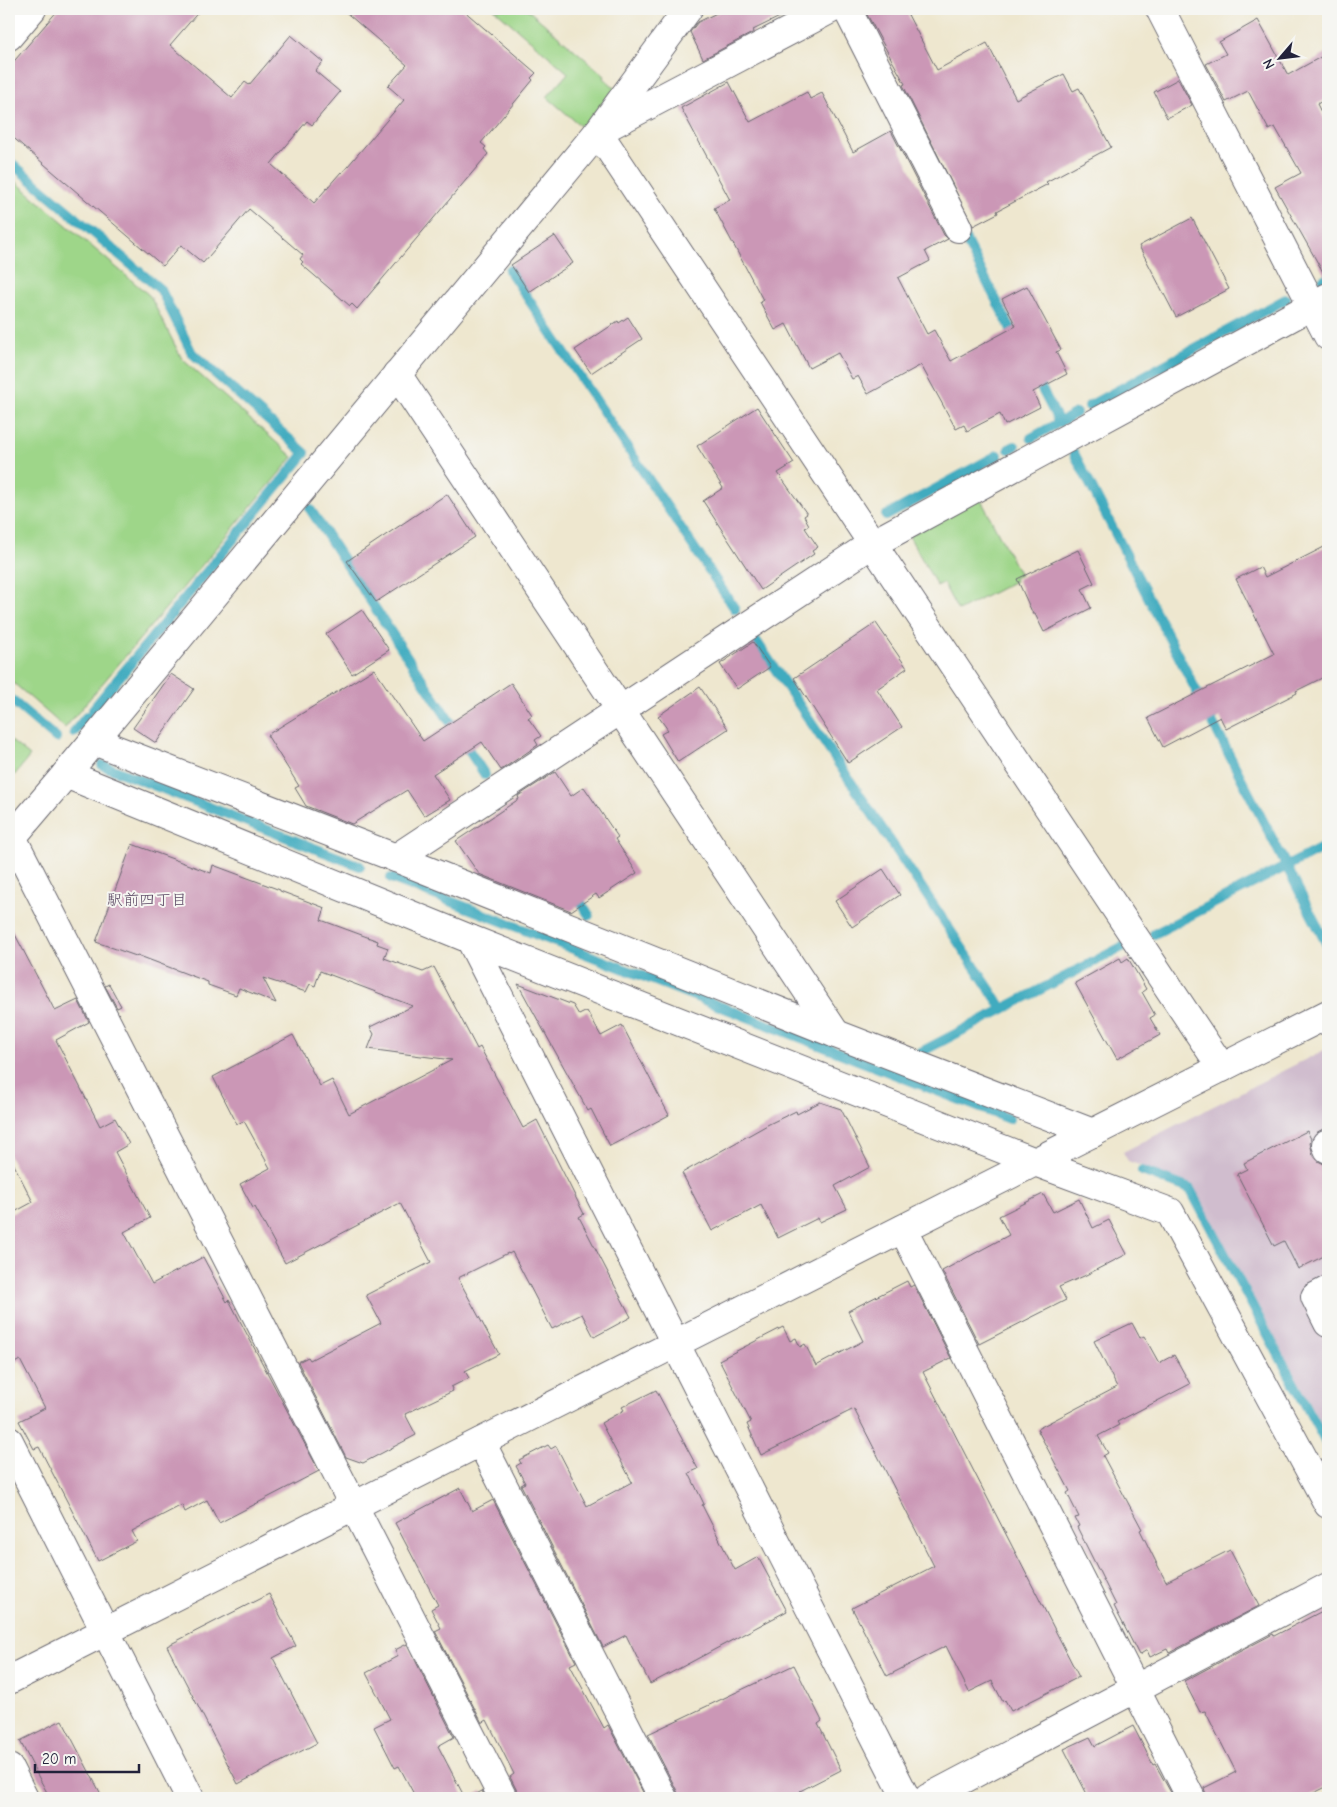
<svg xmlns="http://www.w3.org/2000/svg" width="1337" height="1807" viewBox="0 0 1337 1807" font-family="'Comic Neue','Klee One',sans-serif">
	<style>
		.industrial { fill: #d0bdce }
		.green { fill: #9ed689; stroke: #607c62 }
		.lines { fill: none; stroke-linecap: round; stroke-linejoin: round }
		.stream { stroke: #40abbf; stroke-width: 10 }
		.building { fill: #cb97b6 }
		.minor-casing { stroke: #69676f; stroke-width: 30 }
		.minor { stroke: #fff; stroke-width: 28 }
		.labels { text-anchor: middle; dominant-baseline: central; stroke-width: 4; stroke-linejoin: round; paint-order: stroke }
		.neighbourhood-label { font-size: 16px; fill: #5d4b66; stroke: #f6f6f2 }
	</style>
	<rect width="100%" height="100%" fill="#f6f6f2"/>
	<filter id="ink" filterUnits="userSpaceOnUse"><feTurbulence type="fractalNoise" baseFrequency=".02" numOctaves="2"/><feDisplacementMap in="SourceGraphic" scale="10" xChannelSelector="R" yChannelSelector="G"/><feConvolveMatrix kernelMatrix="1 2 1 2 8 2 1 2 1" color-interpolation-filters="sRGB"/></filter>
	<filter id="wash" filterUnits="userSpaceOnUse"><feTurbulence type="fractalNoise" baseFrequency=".0096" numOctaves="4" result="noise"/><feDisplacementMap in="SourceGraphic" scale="20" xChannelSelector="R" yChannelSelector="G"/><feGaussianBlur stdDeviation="1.12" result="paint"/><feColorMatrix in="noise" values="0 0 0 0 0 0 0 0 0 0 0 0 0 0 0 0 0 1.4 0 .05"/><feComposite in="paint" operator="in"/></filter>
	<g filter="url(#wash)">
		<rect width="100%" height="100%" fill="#eee7cf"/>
		<path class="industrial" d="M1328,1048v388l-135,-251 -65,-24 -5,-9z"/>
		<g class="green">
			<path d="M494,9h33l78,67 -1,2 11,10 -33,39 -35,-30 21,-24z"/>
			<path d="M9,176l141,120 32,63 111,98 -228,271 -56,-49z"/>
			<path d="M980,498l40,77 -6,3 1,3 -57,30 -15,-28 -6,3 -28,-50z"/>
			<path d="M9,739l21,17 -21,26z"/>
		</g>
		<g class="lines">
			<g class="stream">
				<path d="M9,161l152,129 31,63 113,100 -212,256"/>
				<path d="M963,235l54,106"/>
				<path d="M509,270l226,339"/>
				<path d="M1323,280l5,-3"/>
				<path d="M1035,376l24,46"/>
				<path d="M1089,406l197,-107"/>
				<path d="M1031,438l45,-25"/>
				<path d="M1009,449l6,-3"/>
				<path d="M1074,453l254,494"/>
				<path d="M310,509l175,266"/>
				<path d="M886,516l112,-61"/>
				<path d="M755,639l248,370"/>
				<path d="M9,698l47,40"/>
				<path d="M74,732l13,-16"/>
				<path d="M102,765l258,101"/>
				<path d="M391,878l618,241"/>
				<path d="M574,893l15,22"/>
				<path d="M1154,934l174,-89"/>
				<path d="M921,1052l201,-105"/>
				<path d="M1142,1171l48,18 138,258"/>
			</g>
		</g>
		<g id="blocks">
			<g class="building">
				<path d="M59,9h142l-31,36 62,53 13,-16 4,3 42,-50 32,27 -8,9 25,21 -28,33 -5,-4 -36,43 43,39 27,-31 1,1 62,-73 -16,-14 19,-21 -65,-56h120l74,64 -5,5 2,2 -52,63 5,4 -2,2 4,5 -131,155 -5,-5 -2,2 -49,-42 2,-2 -3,-3 3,-4 -54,-46 -46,54 -22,-18 -18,21 -154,-132v-67z"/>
				<path d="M725,9h71l-43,21 1,2 -51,27 -13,-27 8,-10z"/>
				<path d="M864,9h41l32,61 50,-27 29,56 48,-25 9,17 6,-3 32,59 -65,35 2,2 -51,27 1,2 -25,13 -70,-141 2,-1z"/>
				<path d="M1258,20l30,55 40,-22v45l-11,6 11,22v155l-53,-94 26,-14 -26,-46 -6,3 -21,-39 -22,11 -20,-38 20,-10 -7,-12z"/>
				<path d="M1178,79l14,26 -25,13 -13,-26z"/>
				<path d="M729,82l21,40 57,-30 3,7 12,-6 31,59 38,-21 53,104 4,4 -23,12 5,10 -32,17 29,56 7,-4 17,31 65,-35 -14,-27 25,-13 34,64 -5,2 11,22 -34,18 7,15 -35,18 -5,-11 -33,17 -3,-6 -8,4 -35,-64 -53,29 -10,-18 -6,3 -14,-26 -29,15 -23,-44 -11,6 -15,-28 3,-2 -49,-92 16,-8 -49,-92z"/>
				<path d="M1192,218l37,71 -53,28 -37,-71z"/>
				<path d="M555,236l18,27 -44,29 -18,-27z"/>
				<path d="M628,317l14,22 -51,34 -16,-23 43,-29 1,2z"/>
				<path d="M757,407l37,56 -16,10 29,41 -3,2 5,9 -4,3 13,19 -6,4 2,3 -53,36 -58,-89 20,-13 -26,-42z"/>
				<path d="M447,494l28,43 -99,65 -29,-41z"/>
				<path d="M1328,545v130l-32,16 1,2 -71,36 -6,-12 -57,30 -15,-29 126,-64 -38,-75 24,-12 5,10z"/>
				<path d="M1078,550l16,33 -12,6 9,19 -47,24 -9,-18h-2l-16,-35z"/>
				<path d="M362,610l27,40 -37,24 -26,-40z"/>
				<path d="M876,623l31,45 -30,21 25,38 -54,36 -54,-85z"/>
				<path d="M753,642l17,25 -33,22 -17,-25z"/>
				<path d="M374,669l49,72 88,-58 21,32 -4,3 13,18 -6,4 3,5 -37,25 -19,-28 -49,32 17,26 -26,16 -17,-26 -55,34 -46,-18 -11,-18 4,-2 -32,-51z"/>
				<path d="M171,674l23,15 -38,54 -23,-15z"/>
				<path d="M700,687l28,42 -50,33 -17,-28 7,-4 -10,-14z"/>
				<path d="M555,772l16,24 13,-9 34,50 -3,2 22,34 -38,25 -3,-4 -25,17 -92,-37 -23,-33 63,-42 -1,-3z"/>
				<path d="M132,844l79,29 2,-8 67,25v1l45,17 -4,12 57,21 -1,3 11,4 -4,10 39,14 11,-5 43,82 3,-2 43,81 14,-8 47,94 -5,3 52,100 -37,20 -12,-23 -30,15 -40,-77 -3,2 -1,-1 -50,25 41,76 -34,17 4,7 -18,9 2,4 -48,23 11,21 -53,28 -17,-6 -48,-95 10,-5 2,3 71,-37 -15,-28 65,-33 -31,-59 -115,60 -30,-56 -2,1 -13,-24 30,-16 -26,-47 -7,3 -24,-47 80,-42 27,51 12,-6 17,34 103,-54 -84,-11 6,-15 -4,-7 43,-21 -93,-35 -5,15 -5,-2 -4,8 -43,-14 13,25 -37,-15 -3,7 -28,-10v-3l-71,-27 -1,1 -40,-14z"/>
				<path d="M883,869l17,26 -48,32 -17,-26z"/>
				<path d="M9,923l46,88 23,-11 11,22 -33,18 44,86 15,-8 14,26 -14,8 35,66 -26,14 28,52 51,-27 24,45 2,-2 90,171 -100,52 -12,-23 -22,12 -3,-7 -50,26 5,10 -39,20 -59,-114 -5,2 -15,-28 26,-13 -25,-48 -11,6v-151l24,-13 -24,-47z"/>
				<path d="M1120,958l2,4 6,-4 18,31 -4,3 13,23 -5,3 10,17 -43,24 -42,-76z"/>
				<path d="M109,984l12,22 -4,2 -12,-22z"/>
				<path d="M518,984l55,21 6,10 8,-4 14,25 21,-11 47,90 -59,31 -19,-37 -3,2z"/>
				<path d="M820,1102l21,7 29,58 -35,19 12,23 -27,13 -2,-4 -40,20 -17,-33 -49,26 -30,-58 87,-49 27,-13 1,3z"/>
				<path d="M1307,1131l4,8 -1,4 3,12 5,6 6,3 4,8v82l-30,15 -14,-28 -10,5 -37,-72 10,-5 -3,-6z"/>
				<path d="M1043,1194l10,18 26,-13 14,29 16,-8 18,34 -43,22 -25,11 7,13 -87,44 -37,-73 67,-36 -10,-19z"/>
				<path d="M907,1281l3,6 4,-2 37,73 -28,14 156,305 -68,34 -6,-11 -2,2 -11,-21 -23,11 -23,-46 -59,30 -35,-68 82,-42 -80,-157 -93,46 -14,-31 4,-2 -32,-62 64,-33 7,14 6,-3 4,9 5,-3 11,22 47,-25 -15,-30z"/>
				<path d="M1132,1323l8,15 4,-2 15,27 15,-8 16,29 -73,38 2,3 -21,11 10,17 -5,3 39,73 -2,1 26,52 64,-32 29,56 -90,47 -2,-4 -17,8 -3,-7 -8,5 -25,-49 2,-1 -39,-78 2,-1 -4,-8 4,-1 -12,-24 3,-2 -33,-62 80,-42 -23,-46z"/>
				<path d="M656,1390l42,79 -9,4 15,31 -2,1 33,65 23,-13 29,54 -137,73 -24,-49 -23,12 -82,-162 4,-2 -9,-17 5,-3 -2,-3 29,-15 3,4 5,-3 31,60 45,-24 -31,-59 23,-13 -2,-3z"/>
				<path d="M460,1488l12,23 21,-11 83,162 -6,3 34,63 4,-3 38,73h-127l-2,-7 -7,-14 4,-3 -27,-54 -5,3 -47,-92 6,-3 -10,-19 7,-4 -43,-82z"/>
				<path d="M269,1594l27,52 -23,12 44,85 -79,41 -71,-138z"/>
				<path d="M1328,1608v178l-24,12h-97l-3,-10 32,-16 -31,-61 -5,1 -16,-31 89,-47 1,2z"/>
				<path d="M407,1644l47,93 -16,9 27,52h-49l-17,-32 -4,2 -21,-41 16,-8 -24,-46 32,-17 -3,-6z"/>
				<path d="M794,1665l28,56 -4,3 23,46 -41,21 3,7h-124l-2,-7 -29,-57z"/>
				<path d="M62,1720l41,78h-53l-12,-22 -18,-35z"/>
				<path d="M1133,1726l20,39 2,-1 19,34h-85l-25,-49 26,-12 5,9z"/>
				<path d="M482,1791l4,7h-17z"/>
			</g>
		</g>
	</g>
	<g filter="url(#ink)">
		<use href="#blocks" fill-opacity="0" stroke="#69676f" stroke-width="1"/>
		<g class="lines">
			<defs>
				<g id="minor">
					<path d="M847,9l111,219"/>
					<path d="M1160,9l168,327"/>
					<path d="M9,36l23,-27"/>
					<path d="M603,129l228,-120"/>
					<path d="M598,132l624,936"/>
					<path d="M397,374l439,660"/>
					<path d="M94,741l302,117 440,176 257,99"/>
					<path d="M66,774l404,165 565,223 135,50 158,292"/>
					<path d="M12,837l491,961"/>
					<path d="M9,841l57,-67 532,-642 90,-123"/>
					<path d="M396,858l476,-314 456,-247"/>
					<path d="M470,939l436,859"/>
					<path d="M1328,1143l-2,1 2,5"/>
					<path d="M903,1229l288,569"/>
					<path d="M1328,1290l-13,7 13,26"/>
					<path d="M9,1441l181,357"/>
					<path d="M481,1442l182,356"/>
					<path d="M9,1680l1319,-666"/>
					<path d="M9,1768l15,30"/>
					<path d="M928,1798l400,-211"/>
				</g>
			</defs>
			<use href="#minor" class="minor-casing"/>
			<use href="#minor" class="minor"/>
		</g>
	</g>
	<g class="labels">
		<g class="neighbourhood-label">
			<text x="147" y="900">駅前四丁目</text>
		</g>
	</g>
	<rect width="1337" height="1807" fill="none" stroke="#f6f6f2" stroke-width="30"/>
	<g transform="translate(1280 58) rotate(242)" stroke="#f6f6f2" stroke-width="4" paint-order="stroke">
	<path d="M0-4L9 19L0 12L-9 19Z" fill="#22223b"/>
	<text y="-8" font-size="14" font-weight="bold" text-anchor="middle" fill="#22223b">N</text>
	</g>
	<path d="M35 1764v8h104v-8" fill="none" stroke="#22223b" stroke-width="2.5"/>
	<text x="42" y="1764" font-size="15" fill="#22223b" stroke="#f6f6f2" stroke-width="4" paint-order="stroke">20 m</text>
</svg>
